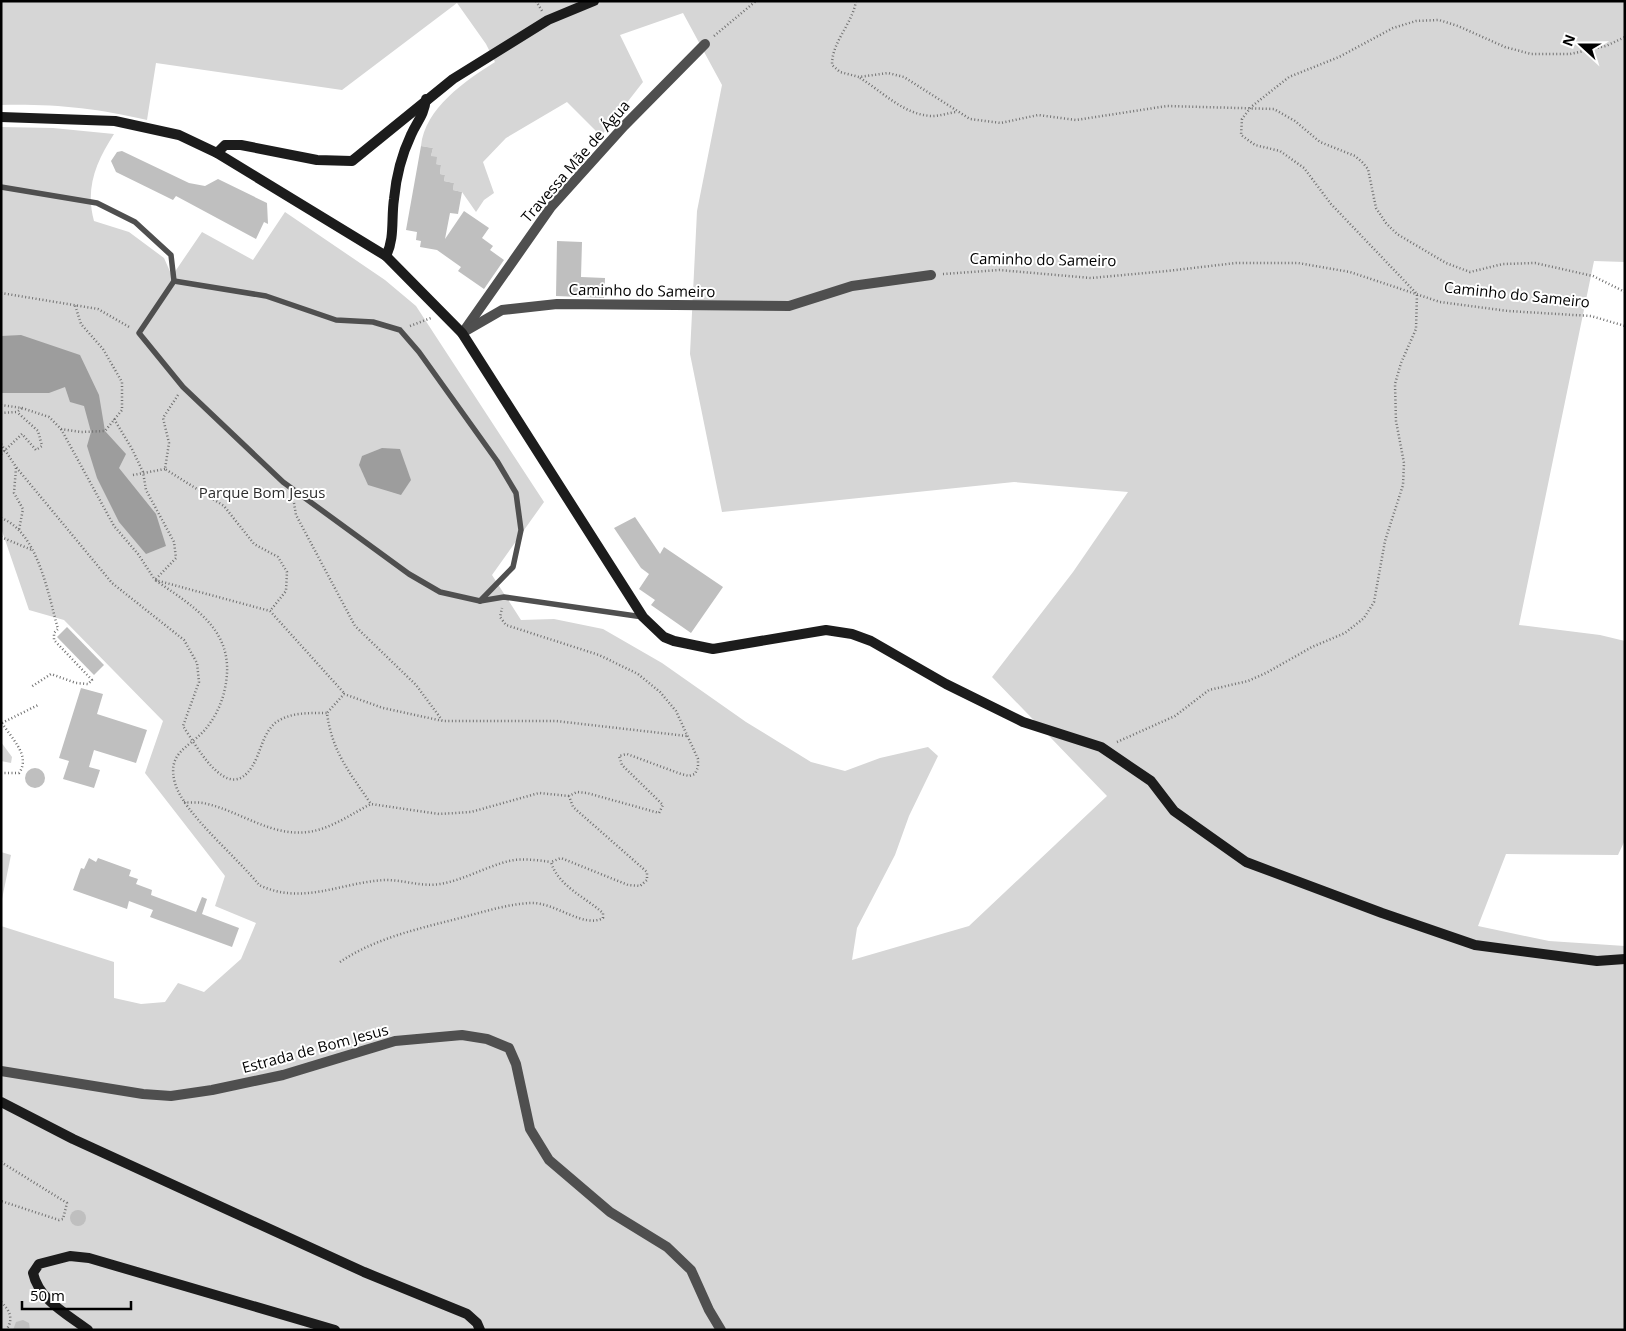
<svg xmlns="http://www.w3.org/2000/svg" width="1626" height="1331" viewBox="0 0 1626 1331" font-family="'Open Sans',sans-serif">
	<style>
		.green { fill: #d6d6d6 }
		.water { fill: #9d9d9d }
		.building { fill: #bfbfbf }
		.lines { fill: none; stroke-linecap: round; stroke-linejoin: round }
		.path { stroke: #717171; stroke-width: 2.5; stroke-dasharray: 1 2.5; stroke-linecap: butt }
		.lane { stroke: #4f4f4f; stroke-width: 5.5 }
		.street { stroke: #4f4f4f; stroke-width: 10 }
		.secondary { stroke: #1c1c1c; stroke-width: 10 }
		.labels { text-anchor: middle; dominant-baseline: central; stroke-width: 4; stroke-linejoin: round; paint-order: stroke }
		.street-label { font-size: 15px; fill: #000; stroke: #fff }
		.park-label { font-size: 15px; fill: #2d2d2d; stroke: #fff }
	</style>
	<rect width="100%" height="100%" fill="#fff"/>
	<g class="green">
		<path d="M1,1h1624v261l-31,-1 -75,364 81,10 25,6v199l-7,15 -112,-1 -28,72 71,15 76,5v384h-1624v-404l113,36v36l27,6 24,-2 13,-19 26,9 37,-33 15,-36 -41,-17 10,-30 -80,-103 18,-52 -99,-101 -35,-10 -28,-82v-401l52,1 61,6c-18,28 -29,54 -20,87l35,11 35,26 8,18 30,-44 51,28 32,-48 100,68 31,26 128,196 -52,73 29,45 33,-1 49,10 59,34 84,59 65,40 34,9 35,-13 48,-11 10,9 -29,60 -14,39 -38,73 -5,32 117,-34 138,-130 -115,-119 81,-105 55,-80 -114,-10 -292,30 -32,-158 7,-143 25,-126 -39,-72 -63,22 23,47 -42,54 -34,-34 -61,36 -23,24 11,31 -10,7 -8,12 -14,-20 -9,-2 1,-7 -10,-2 1,-6 -5,-1 1,-9 -5,-1 -5,-8 2,-8 -12,-2c4,-38 44,-65 74,-84l-9,-18 -29,-41 -115,87 -186,-27 -9,57c-53,-12 -91,-16 -146,-15z"/>
		<path d="M1,742l11,15 -1,6 -10,-2z"/>
		<path d="M1,852l10,3 -10,49z"/>
	</g>
	<g class="water">
		<path d="M21,335l59,20 19,40 6,36 21,23 -7,14 37,46 10,32 -20,8 -27,-32 -22,-44 -10,-32 4,-14 -7,-26 -14,-4 -5,-15 -16,6h-48v-57z"/>
		<path d="M382,448l18,1 11,31 -10,15 -33,-10 -9,-20 3,-9z"/>
	</g>
	<g class="building">
		<path d="M421,146l12,2 -2,8 6,1 -1,7 5,1 -1,9 5,1 -1,6 10,2 -1,7 9,2 -4,22 -8,-1 -5,26 19,-28 25,17 -7,10 11,8 -3,4 14,10 -20,29 -26,-18 3,-4 -24,-17 -17,-3 1,-6 -5,-1 1,-8 -11,-2z"/>
		<path d="M122,151l67,32 16,3 13,-7 49,24 1,21 -4,-2 -8,17 -80,-43 -3,4 -57,-28 -5,-11 6,-9z"/>
		<path d="M557,241l25,1 -1,35 24,1 -1,20 -48,-2z"/>
		<path d="M635,517l25,37 4,-7 59,40 -32,46 -40,-28 4,-5 -16,-11 10,-15 -8,-6 -27,-40z"/>
		<path d="M67,627l37,38 -10,10 -37,-38z"/>
		<path d="M81,688l22,6 -6,20 50,16 -11,33 -42,-13 -5,17 11,3 -6,18 -31,-9 6,-18 -10,-3z"/>
		<circle cx="35" cy="778" r="10"/>
		<path d="M89,858l7,4 2,-4 33,12 -2,6 9,3 -2,5 16,6 -1,5 45,17 6,-15 5,2 -5,15 37,14 -7,19 -82,-30 3,-7 -24,-9 -2,8 -54,-19 8,-22 3,1z"/>
		<circle cx="78" cy="1218" r="8"/>
		<path d="M23,1320l6,3 1,7h-17l3,-8z"/>
	</g>
	<g class="lines">
		<g class="path">
			<path d="M536,1l6,10"/>
			<path d="M856,1c-4,24 -24,40 -24,64l8,7 19,5 29,-4 16,4 66,42 31,4 37,-8 38,5 91,-14 107,3 21,12 25,21 35,14 7,6 6,7 8,39 10,15 11,11 49,29 24,9 33,-8 32,-1 58,13 32,16"/>
			<path d="M714,36l42,-35"/>
			<path d="M860,78c23,14 44,37 72,38 8,0 16,-3 24,-4"/>
			<path d="M943,274l56,-4 92,8 76,-7 69,-8h62l52,9 90,30 68,9 83,5 34,10"/>
			<path d="M1,293l97,16 33,19"/>
			<path d="M410,326l21,-8"/>
			<path d="M178,395l-15,23 6,25 -4,26 59,37 30,38 24,13 9,15 -1,19 -16,20"/>
			<path d="M1,405l21,3 27,9 12,12 20,3 24,-1 17,-21v-28l-19,-33 -22,-25 -6,-19"/>
			<path d="M1,413l16,-1 5,-4"/>
			<path d="M114,419l18,30 11,23 3,18 28,52 2,16 -21,22c41,28 82,52 70,108 -3,16 -11,32 -22,44 -17,17 -36,22 -28,51 8,30 63,75 84,102 44,21 82,-3 127,-5 18,0 35,7 54,4 24,-4 45,-17 69,-23 13,-3 28,-1 42,1"/>
			<path d="M61,429l53,97 24,28 17,26 115,31 74,82"/>
			<path d="M1,444l15,23 96,116 72,57 13,23 2,19 -16,44c17,26 50,86 74,31 5,-12 8,-25 18,-34 15,-11 34,-10 52,-10"/>
			<path d="M1,454l21,-20 14,16 6,-4 -4,-15 -21,-19"/>
			<path d="M16,468l-2,25 9,16 -4,21"/>
			<path d="M133,475l32,-6"/>
			<path d="M294,503l2,12 59,111 61,59 26,35"/>
			<path d="M1,518c37,14 47,76 57,111l-4,4v7l38,40 -4,4 -12,-1 -25,-9 -20,13"/>
			<path d="M1,537l31,13"/>
			<path d="M2,723l36,-18"/>
			<path d="M1117,742l58,-26 34,-26 39,-9 18,-8 46,-26 33,-14 19,-15 10,-16 11,-61 18,-56 1,-22 -8,-42 -1,-37 6,-21 15,-34 1,-35 -86,-90 -27,-36 -24,-17 -25,-6 -14,-10 1,-16 9,-12 38,-30 50,-20 54,-29 23,-7 23,-1 19,6 47,21 26,7h39l36,-8 19,-9"/>
			<path d="M1,773h18c12,-17 -7,-34 -17,-50"/>
			<path d="M569,796l-30,-3 -68,19 -32,2 -68,-10c-21,-31 -39,-52 -44,-91l17,-19 39,14 60,13h113l131,15"/>
			<path d="M184,802c6,1 13,0 19,1 36,7 67,34 105,29 23,-3 43,-18 63,-28"/>
			<path d="M340,962c37,-25 82,-34 124,-45 22,-6 45,-13 67,-14 24,-1 53,26 72,15v-5c-18,-16 -45,-27 -52,-51l10,-4 67,27 12,1 7,-6v-8l-74,-65 -4,-11 8,-4 10,1 72,20 4,-8 -3,-3 -38,-37 -3,-9 8,-2 54,20 8,2 6,-2 3,-7v-8l-22,-48 -16,-19 -22,-18 -39,-19 -93,-30 -6,-8 2,-9"/>
			<path d="M1,1162l66,41 -4,16 -4,1 -58,-19"/>
			<path d="M1,1302c9,8 13,18 5,28"/>
		</g>
		<g class="lane">
			<path d="M1,187l96,16 38,19 36,33 3,26 -35,52 44,54 100,95 126,92 31,18 40,9 24,-4 139,20"/>
			<path d="M174,281l92,15 70,24 37,2 27,8 19,22 78,109 19,32 5,37 -8,37 -33,34"/>
		</g>
		<g class="street">
			<path d="M466,328l85,-121 73,-81 81,-82"/>
			<path d="M462,333l40,-23 55,-6 232,2 63,-20 79,-11"/>
			<path d="M1,1071l142,23 28,2 41,-6 71,-15 112,-34 67,-6 25,4 22,9 7,16 14,65 19,31 61,52 57,35 24,23 18,40 12,20"/>
		</g>
		<g class="secondary">
			<path d="M1,117l114,4 64,14 38,18 169,103 76,77 181,284 21,20 10,4 39,8 113,-19 26,4 19,7 75,43 77,38 78,25 50,34 23,30 72,51 136,51 93,32 122,16 28,-2"/>
			<path d="M217,153l8,-8h16l76,15 35,1 101,-82 95,-59 46,-19"/>
			<path d="M386,256c9,-18 5,-37 8,-57 2,-21 8,-45 17,-64 6,-14 13,-19 15,-36"/>
			<path d="M1,1102l72,37 291,133 103,42 10,9 3,7"/>
			<path d="M88,1330c-21,-16 -49,-30 -55,-57l6,-9 31,-8 19,2 246,72"/>
		</g>
	</g>
	<g class="labels">
		<g class="street-label">
			<text transform="translate(575 161) rotate(-49)">Travessa Mãe de Água</text>
			<text transform="translate(1043 259) rotate(1)">Caminho do Sameiro</text>
			<text transform="translate(642 290) rotate(1)">Caminho do Sameiro</text>
			<text transform="translate(1517 294) rotate(6)">Caminho do Sameiro</text>
			<text transform="translate(315 1048) rotate(-15)">Estrada de Bom Jesus</text>
		</g>
		<g class="park-label">
			<text x="262" y="492">Parque Bom Jesus</text>
		</g>
	</g>
	<rect width="1626" height="1331" fill="none" stroke="#000000" stroke-width="5"/>
	<g transform="translate(1581 45) rotate(291)" stroke="#ffffff" stroke-width="4" paint-order="stroke">
	<path d="M0-4L9 19L0 12L-9 19Z" fill="#000000"/>
	<text y="-8" font-size="14" font-weight="bold" text-anchor="middle" fill="#000000">N</text>
	</g>
	<path d="M22 1301v8h109v-8" fill="none" stroke="#000000" stroke-width="2.5"/>
	<text x="30" y="1301" font-size="15" fill="#000000" stroke="#ffffff" stroke-width="4" paint-order="stroke">50 m</text>
</svg>
